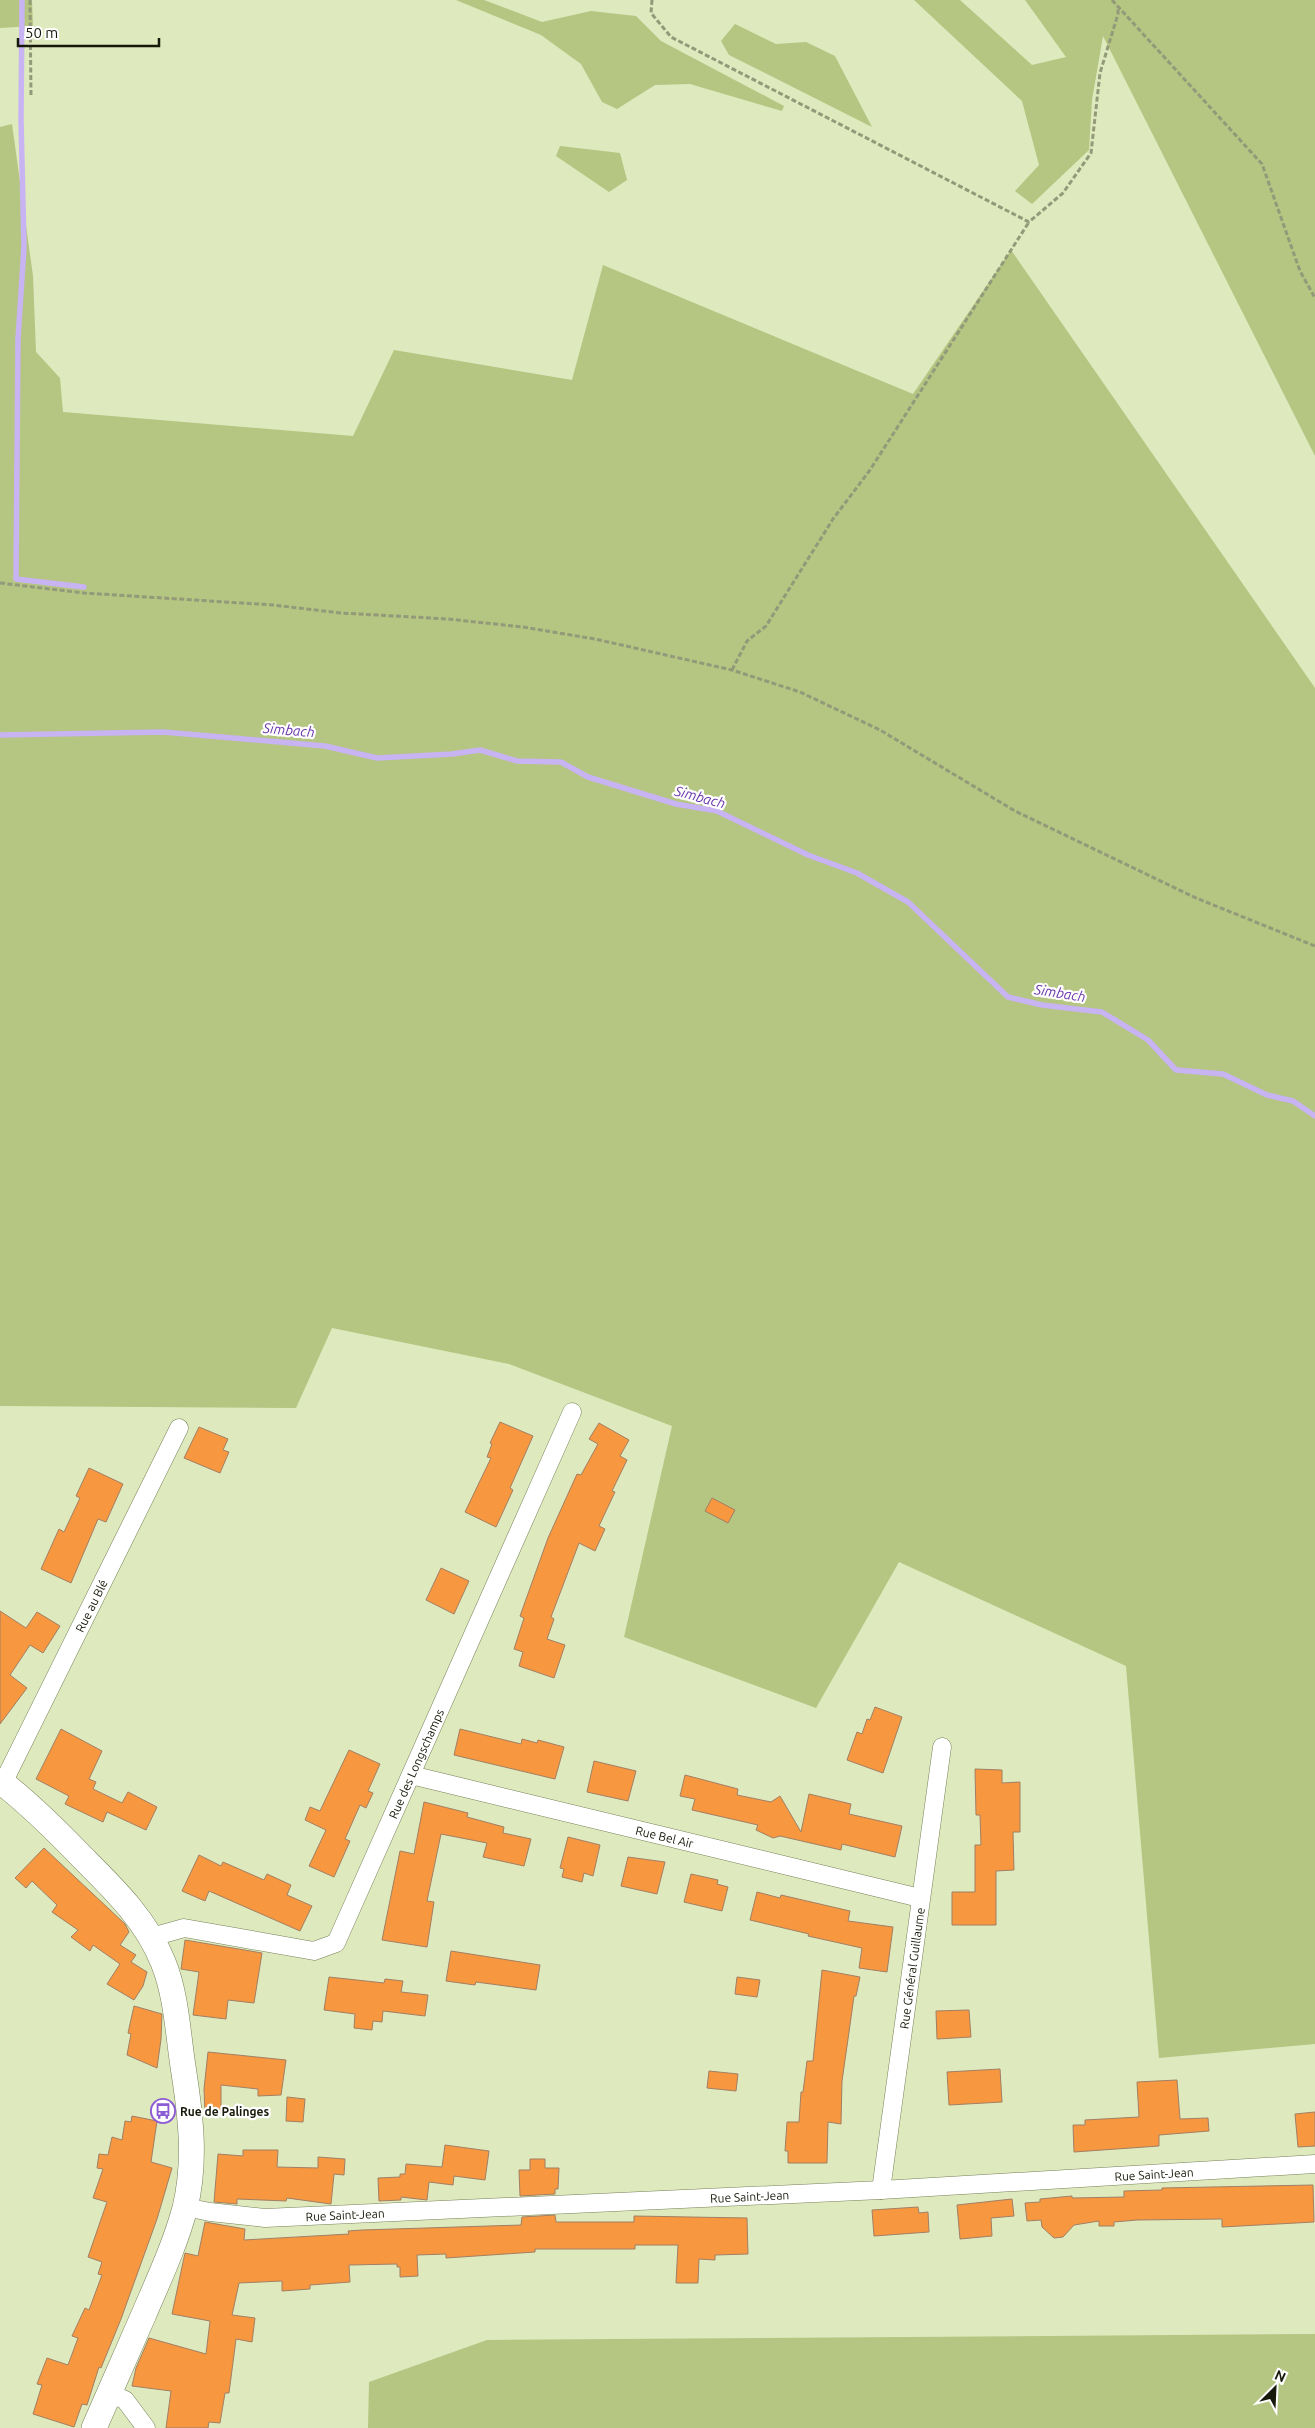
<svg xmlns="http://www.w3.org/2000/svg" width="1315" height="2428" viewBox="0 0 1315 2428" font-family="Ubuntu,sans-serif">
	<style>
		.green { fill: #b5c582 }
		.lines { fill: none; stroke-linecap: round; stroke-linejoin: round }
		.stream { stroke: #c8b3f3; stroke-width: 5.5 }
		.building { fill: #f79740; stroke: #a27f63 }
		.minor-casing { stroke: #778159; stroke-width: 19 }
		.secondary-casing { stroke: #778159; stroke-width: 26 }
		.path { stroke: #929a79; stroke-width: 3; stroke-dasharray: 5 2.5; stroke-linecap: butt }
		.minor { stroke: #fff; stroke-width: 18 }
		.secondary { stroke: #fff; stroke-width: 25 }
		.labels { text-anchor: middle; dominant-baseline: central; stroke-width: 4.5; stroke-linejoin: round; paint-order: stroke }
		.street-label { font-size: 12px; fill: #171a0a; stroke: #fff }
		.poi-label { font-size: 12px; font-weight: bold; fill: #171a0a; stroke: #fff; text-anchor: start }
		.water-label { font-size: 14px; font-style: italic; fill: #6934ac; stroke: #fff }
	</style>
	<rect width="100%" height="100%" fill="#dee9bd"/>
	<g class="green">
		<path d="M0,0h32l1,26 -33,2z"/>
		<path d="M456,0h28l58,22 49,-11 45,5 25,25 123,65 -2,5 -92,-27 -35,1 -38,24 -15,-7 -21,-38 -40,-29z"/>
		<path d="M914,0h46l72,65 34,-8 -41,-57h290v456l-212,-420 -11,64 -3,50 -57,54 -17,-13 24,-26 -17,-64z"/>
		<path d="M735,24l41,20 30,-2 29,14 37,71 -143,-72 -8,-14z"/>
		<path d="M12,124l21,152 3,76 24,26 3,34 290,24 41,-86 178,30 31,-115 310,129 98,-144 304,438v1356l-156,14 -33,-392 -227,-104 -83,146 -192,-71 48,-211 -163,-62 -177,-36 -36,80 -296,-2v-1279z"/>
		<path d="M560,146l60,7 7,27 -18,12 -53,-36z"/>
		<path d="M1315,2334v94h-947l1,-46 118,-42z"/>
	</g>
	<g class="lines">
		<g class="stream">
			<path d="M22,0l-1,120 3,127 -6,92 -2,240 68,8"/>
			<path d="M0,735l163,-3 162,14 52,12 75,-4 28,-4 37,11 44,1 27,15 88,27 41,7 91,44 49,18 51,29 100,95 34,8 60,7 46,28 28,30 47,4 44,21 26,6 22,15"/>
		</g>
	</g>
	<g class="building">
		<path d="M500,1422l33,14 -23,52 3,2 -17,37 -31,-15 26,-54 -4,-1 5,-13 -2,-1z"/>
		<path d="M599,1423l30,17 -9,16 7,4 -15,31 3,1 -16,34 6,3 -10,22 -16,-8 -28,74 3,2 -7,20 18,6 -11,33 -35,-12 4,-14 -9,-3 10,-31 -4,-2 28,-78 29,-64 4,1 17,-31 -9,-5z"/>
		<path d="M199,1427l29,12 -5,11 6,2 -9,21 -36,-15z"/>
		<path d="M89,1468l34,16 -17,38 -8,-3 -27,64 -30,-14 18,-40 5,3 16,-34 -4,-2z"/>
		<path d="M712,1498l23,12 -7,13 -23,-12z"/>
		<path d="M441,1568l28,13 -15,33 -28,-14z"/>
		<path d="M0,1611l26,17 11,-16 23,14 -17,27 -13,-8 -20,30 17,13 -27,36z"/>
		<path d="M875,1707l27,10 -19,56 -36,-13 10,-28 5,2 5,-15 3,1z"/>
		<path d="M61,1729l41,22 -13,28 7,3 -3,7 29,14 6,-11 29,15 -11,23 -39,-18 -4,10 -38,-18 4,-8 -33,-17z"/>
		<path d="M460,1729l61,15 1,-5 15,4 1,-3 26,7 -9,32 -101,-24z"/>
		<path d="M349,1750l31,14 -12,27 5,2 -7,15 -6,-3 -15,34 5,2 -16,36 -25,-11 17,-36 -21,-10 5,-13 10,4z"/>
		<path d="M594,1761l42,10 -8,30 -41,-9z"/>
		<path d="M975,1769l27,1v13l18,-1v50h-7l1,38 -18,1v54h-44v-33h23v-47h6l-1,-30h-4z"/>
		<path d="M685,1775l53,14 -1,6 34,7 9,-6 21,36 8,-38 42,10 -2,10 53,12 -7,31 -53,-13 -1,6 -61,-14 -7,2 -17,-8 2,-5 -66,-15 3,-11 -15,-3z"/>
		<path d="M424,1802l44,11 -1,4 37,10 -1,6 28,6 -7,27 -41,-9 4,-14 -46,-9 -14,67 7,1 -7,45 -45,-7 18,-89 14,3z"/>
		<path d="M568,1837l32,8 -7,31 -9,-3 -2,9 -20,-5 2,-8 -4,-1z"/>
		<path d="M44,1848l81,76 4,8 -9,13 16,10 -5,7 16,10 -4,14 -9,14 -27,-16 13,-20 -27,-19 -3,6 -19,-14 7,-7 -26,-18 5,-7 -25,-24 -6,7 -11,-10z"/>
		<path d="M199,1855l22,11 2,-4 41,18 3,-6 24,11 -4,10 25,11 -12,25 -91,-40 -4,10 -23,-10z"/>
		<path d="M628,1857l37,5 -8,32 -36,-8z"/>
		<path d="M691,1874l27,6 -1,4 11,3 -6,24 -38,-9z"/>
		<path d="M757,1892l23,6 1,-3 69,16 -2,10 45,6 -6,45 -28,-4 3,-20 -54,-12 1,-2 -59,-14z"/>
		<path d="M185,1940l77,13 -8,50 -26,-3 -2,19 -33,-4 6,-43 -18,-3z"/>
		<path d="M451,1951l89,14 -4,25 -60,-8 -1,3 -29,-4z"/>
		<path d="M822,1970l38,7 -4,19h-2l-5,36 -7,49 -1,43 -13,-2 -1,41h-39v-12h-3l2,-29h12l2,-30h2l4,-31h6z"/>
		<path d="M329,1977l55,6 1,-4 18,2 -2,11 27,3 -3,21 -42,-5 -1,11 -9,-1 -1,9 -18,-2 1,-14 -31,-4z"/>
		<path d="M737,1977l23,3 -3,17 -22,-3z"/>
		<path d="M134,2006l28,8 -1,25 -4,29 -30,-13 4,-21 -3,-1z"/>
		<path d="M969,2010l2,27 -34,2 -1,-28z"/>
		<path d="M208,2052l78,8 -5,35 -23,1v-7l-37,-4v28l-16,1 -1,-25z"/>
		<path d="M1000,2069l2,33 -53,3 -2,-33z"/>
		<path d="M709,2071l29,3 -2,17 -29,-3z"/>
		<path d="M1177,2080l3,39 28,-1 1,13 -50,4v11l-85,6 -1,-27h12v-5l54,-3 -2,-35z"/>
		<path d="M287,2097l18,2 -2,23 -17,-1z"/>
		<path d="M1315,2112v34l-17,1 -3,-33z"/>
		<path d="M132,2116l25,5 -6,41 21,6 -15,51 -36,100 -20,49 -2,-1 -12,38 -5,-1 -8,23 -41,-13 9,-29 -5,-1 10,-26 21,7 10,-27 -6,-2 13,-28 4,2 13,-35 -4,-1 4,-12 -14,-5 19,-55 -14,-4 10,-29 -6,-1 2,-14 9,1 4,-18 10,3 3,-19 6,1z"/>
		<path d="M445,2145l44,6 -4,29 -31,-4 -1,9 -24,-3 -2,18 -26,-3v3l-22,1 -1,-23 22,-1v-3h5l1,-10 36,3z"/>
		<path d="M243,2150h35l-1,17 41,1v-11l27,2 -1,16 -10,-1 -3,30 -44,-6 -1,3 -49,-2v5l-23,-2 4,-48 25,2z"/>
		<path d="M530,2159h15v9h14l-1,21h-3v5l-35,2 -1,-26h11z"/>
		<path d="M1313,2185l1,37 -92,5v-8l-85,1 -23,2v4h-15v-5l-25,4 -11,12 -9,1 -12,-11 -1,-7 -14,1 -2,-18 15,-1v-3l32,-3v2l52,-1v-6l38,-1v-2z"/>
		<path d="M1012,2199l2,17 -23,2 1,18 -32,3 -3,-34z"/>
		<path d="M918,2207l1,6 9,-1 1,20 -55,4 -2,-26z"/>
		<path d="M555,2215l1,7h78v-6l113,2 1,36 -33,1v5l-16,-1 -1,24h-22l2,-38h-43v4h-100v3l-89,6v-4l-29,1 1,21 -18,1v-10h-3v-3l-48,1 1,17 -40,3v4l-28,2v-10l-43,2 -7,32 23,3 -3,24 -16,-3 -7,54h-4l-5,30 -11,-1 -1,6h-42l5,-37 -39,-5 4,-18 13,-30 57,16 4,-33 -38,-7 13,-61 13,3 7,-34 40,7 -1,11 105,-6 -1,-3 14,-1 159,-5 1,-8z"/>
	</g>
	<g class="lines">
		<defs>
			<g id="minor">
				<path id="s1" d="M411,1775l509,123"/>
				<path id="s2" d="M3,1783l176,-355"/>
				<path id="s3" d="M152,1937l32,-9 130,23 22,-8 236,-531"/>
				<path id="s4" d="M881,2190l61,-443"/>
				<path id="s5" d="M185,2207l25,5 55,6 616,-28 434,-26"/>
				<path d="M109,2393l16,7 21,28"/>
			</g>
			<path id="secondary" d="M0,1781c30,23 57,50 83,77 32,32 63,62 80,104 14,34 15,75 21,111 7,46 12,89 1,135 -10,37 -26,71 -41,106 -17,38 -33,76 -50,114"/>
		</defs>
		<use href="#minor" class="minor-casing"/>
		<use href="#secondary" class="secondary-casing"/>
		<g class="path">
			<path d="M30,0l1,97"/>
			<path d="M652,0l-1,13 20,24 358,185 34,-29 28,-40 9,-80 18,-59v-7"/>
			<path d="M1112,0l150,164 38,107 15,27"/>
			<path d="M0,583l84,10 189,12 68,8 107,6 75,8 72,12 137,31 68,22 80,38 135,81 181,87 119,48"/>
			<path d="M732,670l15,-29 19,-15 67,-107 37,-49 159,-248"/>
		</g>
		<use href="#minor" class="minor"/>
		<use href="#secondary" class="secondary"/>
	</g>
	<defs>
		<symbol id="bus-ring" viewBox="-11 -11 22 22"><circle r="9.5" fill="#fff" stroke="#8d5cd5" stroke-width="1.5"/><path d="M-5-6H5V4H4V6H2V4H-2V6H-4V4H-5ZM-3.5-4V0h7V-4ZM-3.5 1.2v1.5H-2V1.2ZM2 1.2v1.5H3.5V1.2Z" fill="#8d5cd5"/></symbol>
	</defs>
	<g fill-rule="evenodd">
		<use href="#bus-ring" x="149" y="2097" width="28" height="28"/>
	</g>
	<g class="labels">
		<g class="street-label">
			<text stroke="none"><textPath href="#s2" startOffset="198">Rue au Blé</textPath></text>
			<text stroke="none"><textPath href="#s3" startOffset="385">Rue des Longschamps</textPath></text>
			<text stroke="none"><textPath href="#s1" startOffset="261">Rue Bel Air</textPath></text>
			<text stroke="none"><textPath href="#s4" startOffset="224">Rue Général Guillaume</textPath></text>
			<text stroke="none"><textPath href="#s5" startOffset="971">Rue Saint-Jean</textPath></text>
			<text stroke="none"><textPath href="#s5" startOffset="566">Rue Saint-Jean</textPath></text>
			<text stroke="none"><textPath href="#s5" startOffset="161">Rue Saint-Jean</textPath></text>
		</g>
		<g class="poi-label">
			<text x="180" y="2111">Rue de Palinges</text>
		</g>
		<g class="water-label">
			<text transform="translate(289 730) rotate(5)">Simbach</text>
			<text transform="translate(700 797) rotate(15)">Simbach</text>
			<text transform="translate(1060 993) rotate(9)">Simbach</text>
		</g>
	</g>
	<g transform="translate(1275 2388) rotate(24)" stroke="#ffffff" stroke-width="4" paint-order="stroke">
	<path d="M0-4L9 19L0 12L-9 19Z" fill="#171a0a"/>
	<text y="-8" font-size="14" font-weight="bold" text-anchor="middle" fill="#171a0a">N</text>
	</g>
	<path d="M18 38v8h141v-8" fill="none" stroke="#171a0a" stroke-width="2.5"/>
	<text x="25" y="38" font-size="15" fill="#171a0a" stroke="#ffffff" stroke-width="4" paint-order="stroke">50 m</text>
</svg>
